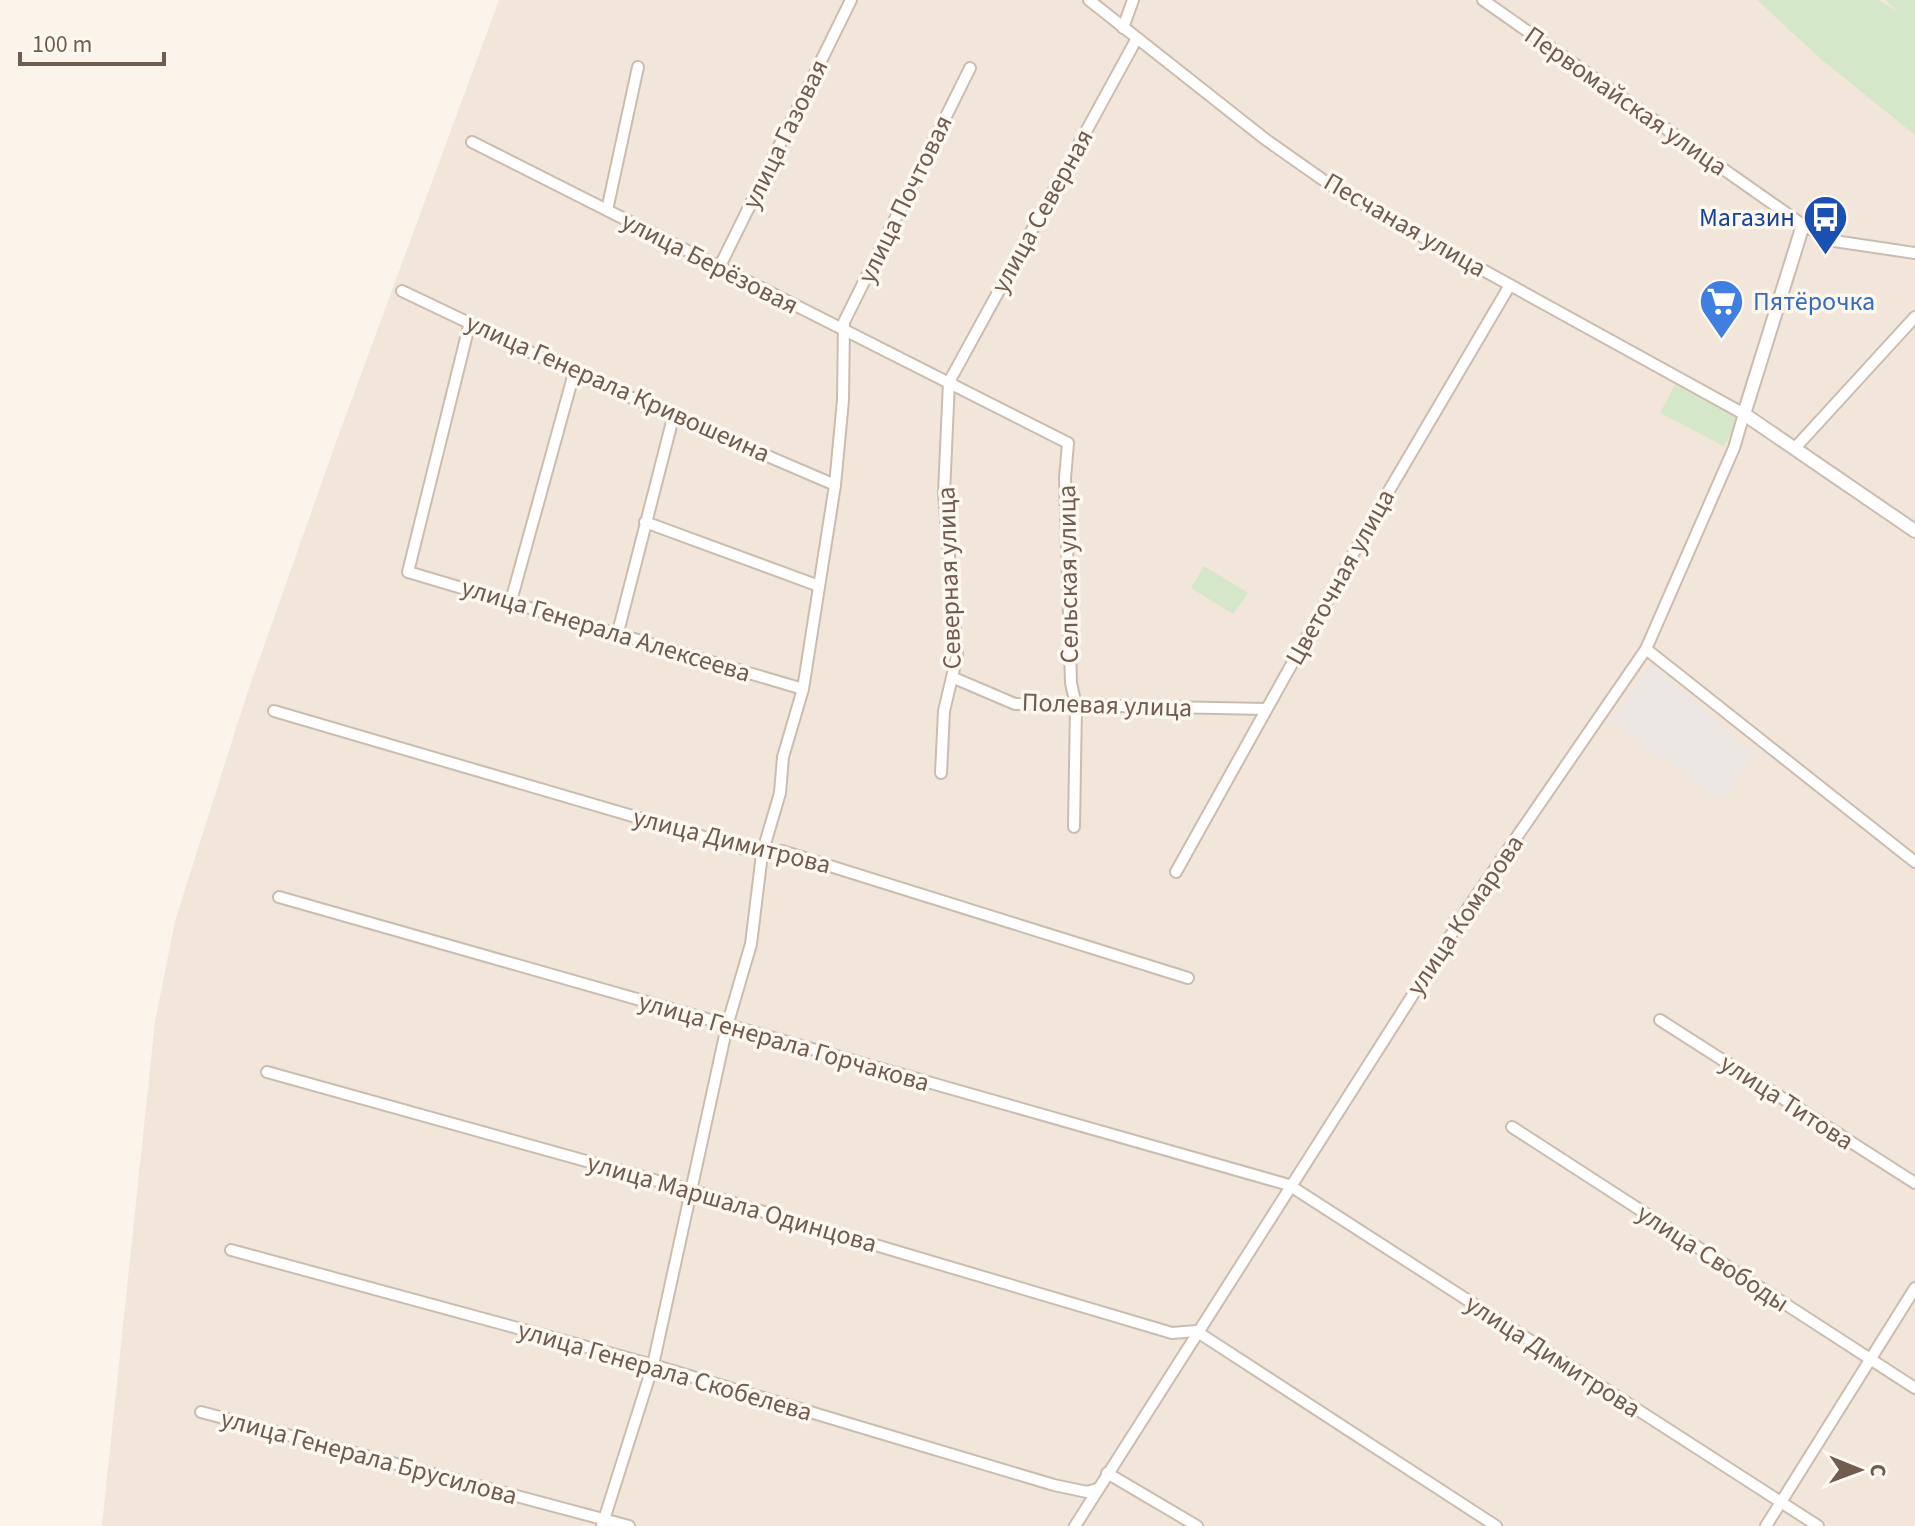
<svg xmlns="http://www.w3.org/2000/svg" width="1915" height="1526" viewBox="0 0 1915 1526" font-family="'Source Sans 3',sans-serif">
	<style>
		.residential { fill: #f1e6d9 }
		.industrial { fill: #ece7e2 }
		.green { fill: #d5e7c9 }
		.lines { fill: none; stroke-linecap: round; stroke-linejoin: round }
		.minor-casing { stroke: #cbbcb0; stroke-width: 14 }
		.tertiary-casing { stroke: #cbbcb0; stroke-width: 16 }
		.minor { stroke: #fff; stroke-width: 10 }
		.tertiary { stroke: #fff; stroke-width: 12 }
		.labels { text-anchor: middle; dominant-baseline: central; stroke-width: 7; stroke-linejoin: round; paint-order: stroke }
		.street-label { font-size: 26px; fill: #725c50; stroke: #fdf8f0 }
		.transit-label { font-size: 26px; fill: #164399; stroke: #fdf8f0; text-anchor: end }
		.shop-label { font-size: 26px; fill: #366cbe; stroke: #fdf8f0; text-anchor: start }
	</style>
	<rect width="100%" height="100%" fill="#faf4ea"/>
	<path class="residential" d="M499,0h1416v1526h-1813l53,-504 20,-101 71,-224 89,-252z"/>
	<path class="industrial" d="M1651,664l102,89 -30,48 -113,-80z"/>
	<g class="green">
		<path d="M1757,0h121l19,11 -11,-11h29v135l-93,-75z"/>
		<path d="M1675,385l64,33 -15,28 -64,-33z"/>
		<path d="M1204,566l44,27 -15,21 -42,-26z"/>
	</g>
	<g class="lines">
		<defs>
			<g id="minor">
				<path d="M1483,0l320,225 31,16 81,12"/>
				<path d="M1123,28l10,-28"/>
				<path d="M472,142l596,301 -3,35 6,205 5,22 -2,122"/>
				<path d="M607,210l31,-143"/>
				<path d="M719,268l132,-268"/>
				<path d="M402,291l172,82 261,112"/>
				<path d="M470,322l-62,250 395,117"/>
				<path d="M1795,448l120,-131"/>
				<path d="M645,522l174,64"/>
				<path d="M511,601l63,-228"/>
				<path d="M618,632l56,-218"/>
				<path d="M1646,649l269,213"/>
				<path d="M954,678l61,26 251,5"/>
				<path d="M274,711l488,143 20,-3 406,127"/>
				<path d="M941,773l3,-62 13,-55 -13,-163 5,-111 187,-342"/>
				<path d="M1176,872l201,-361 133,-226"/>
				<path d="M279,897l1010,288 529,341"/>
				<path d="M1660,1020l255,163"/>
				<path d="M267,1072l423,118 482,143 24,-2 300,195"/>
				<path d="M1512,1127l403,261"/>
				<path d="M231,1250l422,115 401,120 33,7 10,-3"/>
				<path d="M201,1412l428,114"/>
				<path d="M1107,1473l90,53"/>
				<path d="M602,1526l51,-161 74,-339 24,-82 11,-90 18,-61 3,-36 20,-68 32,-204 8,-85 1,-78 126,-254"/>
				<path d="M1075,1526l395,-621 176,-256 88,-201 10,-34 -408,-225 -71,-50 -176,-139"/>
				<path d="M1766,1526l149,-238"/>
			</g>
			<path id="tertiary" d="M1803,225l-59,189 171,117"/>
		</defs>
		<use href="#minor" class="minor-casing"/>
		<use href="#tertiary" class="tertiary-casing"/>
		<use href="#minor" class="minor"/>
		<use href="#tertiary" class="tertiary"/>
	</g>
	<defs>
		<symbol id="bus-pin" viewBox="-11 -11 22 30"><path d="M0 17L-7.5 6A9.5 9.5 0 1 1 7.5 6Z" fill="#1a4fb4" stroke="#fdf8f0"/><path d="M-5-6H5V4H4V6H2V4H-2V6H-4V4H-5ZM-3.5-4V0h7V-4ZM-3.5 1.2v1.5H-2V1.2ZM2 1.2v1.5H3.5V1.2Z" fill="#fff"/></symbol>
		<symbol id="supermarket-pin" viewBox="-11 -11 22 30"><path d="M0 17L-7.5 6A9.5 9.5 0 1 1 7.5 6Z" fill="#3f7fe0" stroke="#fdf8f0"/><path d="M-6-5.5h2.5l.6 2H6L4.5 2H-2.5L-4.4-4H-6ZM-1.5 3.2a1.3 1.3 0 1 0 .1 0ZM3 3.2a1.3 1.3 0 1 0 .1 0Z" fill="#fff"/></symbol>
	</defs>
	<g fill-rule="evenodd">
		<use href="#bus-pin" x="1800" y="192" width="51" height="69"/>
		<use href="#supermarket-pin" x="1696" y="276" width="51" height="69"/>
	</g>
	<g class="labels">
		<g class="street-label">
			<text transform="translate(1626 101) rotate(35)">Первомайская улица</text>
			<text transform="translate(785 134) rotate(-64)">улица Газовая</text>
			<text transform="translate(905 199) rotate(-64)">улица Почтовая</text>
			<text transform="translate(1042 211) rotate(-61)">улица Северная</text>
			<text transform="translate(1405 225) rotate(30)">Песчаная улица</text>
			<text transform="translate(710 263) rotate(27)">улица Берёзовая</text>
			<text transform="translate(618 388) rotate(24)">улица Генерала Кривошеина</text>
			<text transform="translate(1068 574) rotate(-91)">Сельская улица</text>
			<text transform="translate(1340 577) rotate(-61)">Цветочная улица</text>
			<text transform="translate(949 578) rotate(-92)">Северная улица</text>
			<text transform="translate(606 630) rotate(17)">улица Генерала Алексеева</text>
			<text transform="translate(1107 705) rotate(2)">Полевая улица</text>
			<text transform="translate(732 841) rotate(14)">улица Димитрова</text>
			<text transform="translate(1465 915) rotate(-56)">улица Комарова</text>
			<text transform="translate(784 1042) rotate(16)">улица Генерала Горчакова</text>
			<text transform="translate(1787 1102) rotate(33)">улица Титова</text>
			<text transform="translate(732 1203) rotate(16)">улица Маршала Одинцова</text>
			<text transform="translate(1713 1258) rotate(33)">улица Свободы</text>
			<text transform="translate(1553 1356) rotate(33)">улица Димитрова</text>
			<text transform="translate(665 1371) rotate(16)">улица Генерала Скобелева</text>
			<text transform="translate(369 1457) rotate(15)">улица Генерала Брусилова</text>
		</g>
		<g class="transit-label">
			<text x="1795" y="217">Магазин</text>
		</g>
		<g class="shop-label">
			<text x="1753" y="301">Пятёрочка</text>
		</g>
	</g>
	<g transform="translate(1859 1470) rotate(91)" stroke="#fdf8f0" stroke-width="6" paint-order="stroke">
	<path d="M0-6L14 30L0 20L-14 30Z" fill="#725c50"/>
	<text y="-12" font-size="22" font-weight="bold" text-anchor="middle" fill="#725c50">С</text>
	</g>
	<path d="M20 52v12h144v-12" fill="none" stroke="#725c50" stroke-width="4"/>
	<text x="32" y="52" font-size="24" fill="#725c50" stroke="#fdf8f0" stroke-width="6" paint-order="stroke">100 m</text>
</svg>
